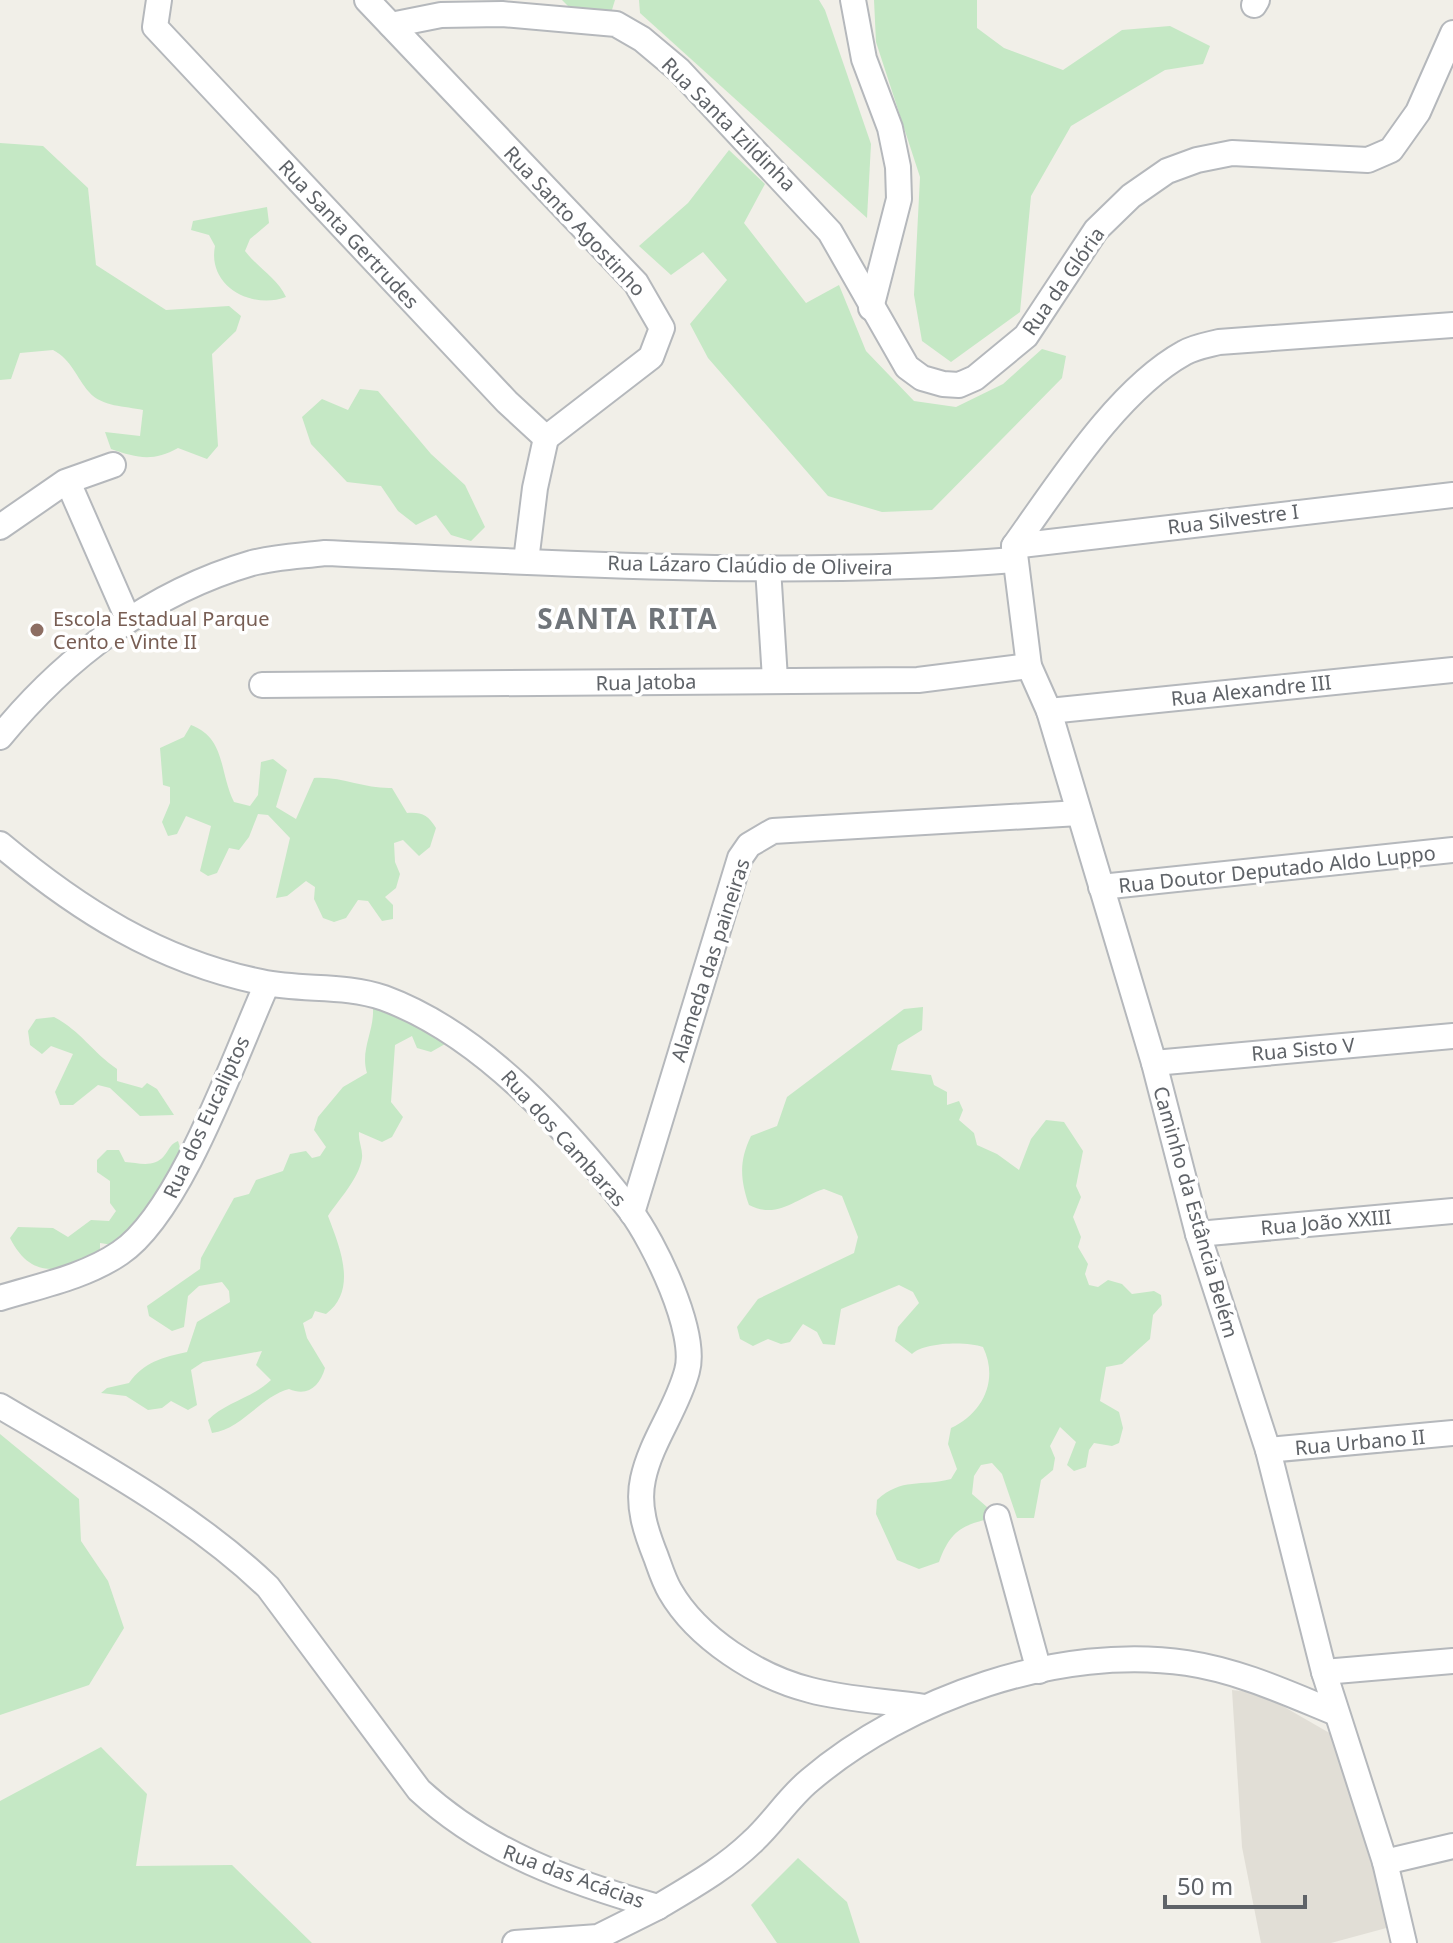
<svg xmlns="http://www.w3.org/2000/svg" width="1453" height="1943" viewBox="0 0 1453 1943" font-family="'Noto Sans',sans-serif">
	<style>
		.education { fill: #e1ded6 }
		.green { fill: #c5e8c5 }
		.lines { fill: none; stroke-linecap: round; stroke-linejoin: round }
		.minor-casing { stroke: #b5b8bc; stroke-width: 28 }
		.minor { stroke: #fff; stroke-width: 24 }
		.education-dot { fill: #8d6e63; stroke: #fff; stroke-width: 3 }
		.labels { text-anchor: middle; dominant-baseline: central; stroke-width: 7; stroke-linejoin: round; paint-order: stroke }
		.street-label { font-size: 20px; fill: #5f6368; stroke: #fff }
		.education-label { font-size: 20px; fill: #785e54; stroke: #fff; text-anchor: start }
		.district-label { font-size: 28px; font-weight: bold; letter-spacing: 2px; fill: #70757a; stroke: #fff }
	</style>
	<rect width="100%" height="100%" fill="#f1efe8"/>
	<path class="education" d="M1232,1690l28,3 73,42 57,192 -59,16h-70l-19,-96z"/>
	<g class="green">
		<path d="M562,0h53l-4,13 -42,-6z"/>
		<path d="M639,0h180l6,10 46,134 -4,74 -227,-205z"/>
		<path d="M874,0h103v28l27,20 59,22 59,-40 48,-4 40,20 -7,18 -38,6 -94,56 -40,70 -11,116 -69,50 -29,-21 -8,-46 6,-118 -44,-135z"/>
		<path d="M0,143l43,3 45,42 8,77 70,45 63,-4 12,10 -5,15 -24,23 6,92 -11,13 -29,-11c-25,14 -41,10 -67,1l-6,-17 35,4 3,-26c-18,-4 -41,-3 -54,-18 -13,-15 -17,-32 -36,-42l-33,3 -9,26 -11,1z"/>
		<path d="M729,150l36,34 -21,39 62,80 33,-18 27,66 48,50 42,6 47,-23 39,-35 24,7 -4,22 -130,132 -50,2 -54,-16 -120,-138 -18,-34 37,-44 -24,-28 -32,23 -32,-29 49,-43z"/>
		<path d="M267,207l2,16 -19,16 -5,12c13,17 32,27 41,46 -34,13 -79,-11 -71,-51l-6,-11 -18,-5 2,-9z"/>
		<path d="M360,389l18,2 53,63 34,31 20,42 -14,14 -20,-6 -15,-20 -20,10 -18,-14 -17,-25 -34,-4 -36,-38 -9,-27 20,-18 26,11z"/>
		<path d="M191,725c35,13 28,47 43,77l16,4 8,-11 3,-33 12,-3 14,11 -11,37 20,12 18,-41c27,-2 51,11 78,10l15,25c15,-1 21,2 29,15l-6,19 -11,9 -16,-16 -9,3 1,19 5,12 -4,14 -11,9 8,8v14l-11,2 -14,-20 -10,-1 -12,18 -12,4 -11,-4 -9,-19 1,-12 -9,-6 -19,15 -11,2 14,-60 -22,-23 -10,-1 -9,23 -10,13 -10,-2 -12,25 -9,3 -8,-5 11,-45 -25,-10 -9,18 -9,2 -6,-14 8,-19v-16l-7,-2 -3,-37 24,-11z"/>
		<path d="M386,1005l56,29 3,10 -14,8 -14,-4 -5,-12 -17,9 -4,57 12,15 -11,20 -10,5 -23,-10c-1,9 4,17 3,26 -3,21 -23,41 -34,58 12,32 30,74 -2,98l-11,-3 -3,7 -9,5 4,15 18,30c-5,18 -17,29 -36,21 -29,8 -47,40 -77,44l-4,-13c18,-18 45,-22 63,-40l-15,-15 6,-14 -59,11 -12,8 6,35 -9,5 -17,-9 -9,7 -14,2 -22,-14 -25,-3 6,-5 22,-5c15,-21 34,-26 58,-31l10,-30 33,-20 -1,-11 -7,-9 -23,4 -11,10 -4,31 -12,4 -23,-15 -2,-10 53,-37 1,-11 33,-60 15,-4 7,-14 27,-9 7,-17 16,-3 6,7 8,-2 6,-9 -12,-17 4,-13 25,-30 24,-14c-7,-23 7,-41 6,-64z"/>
		<path d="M923,1007l-1,23 -24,15 -7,25 40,5 3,10 13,7v13l12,-4 4,9 -4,10 15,13 3,12 20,9 22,16 12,-31 15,-19 18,2 19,29 -7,35 5,11 -8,20 8,20 -3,10 10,17 -3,10 4,11 9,2 10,-7 14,4 10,10 22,-3 7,4 1,10 -9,10 -3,24 -28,25 -16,3 -6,34 19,11 4,16 -4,15 -7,3 -18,-3 -5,7 -3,17 -12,4 -7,-6 9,-23 -16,-15 -10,19 5,12 -2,12 -12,10 -7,38h-17l-15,-44 -10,-11 -11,2 -7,11 -2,18 15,13 -3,13c-26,7 -35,15 -45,42l-20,7 -22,-9 -21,-46 1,-14c25,-23 44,-13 74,-21l6,-10 -9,-25 3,-16c32,-15 48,-48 32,-81 -16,-6 -59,-5 -71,7l-17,-13 3,-14 21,-24 -6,-11 -14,-7 -58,24 -6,36 -12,-1 -6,-12 -14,-8 -13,18 -9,2 -13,-5 -15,7 -13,-7 -3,-12 21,-28 96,-46 4,-16 -16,-41 -18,-7c-28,9 -46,31 -75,16 -9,-26 -10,-44 2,-69l26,-10 10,-29 117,-88z"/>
		<path d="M54,1017c28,15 37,34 63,52v12l25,7 5,-5 10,6 17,26 -34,1 -30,-28 -12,-3 -25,20h-13l-5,-13 18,-38 -22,-8 -9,8 -12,-9 -2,-14 8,-12z"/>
		<path d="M178,1141l4,13 -22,47 -47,44 -13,-2v11c-37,16 -67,29 -90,-16l8,-11 35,1 15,9 23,-17 18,1 7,-10 -6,-8v-22l-13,-9v-12l10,-10h12l6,12c14,1 29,6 39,-6 6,-7 5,-11 14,-15z"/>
		<path d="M0,1434l79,65 2,42 27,40 16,47 -35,57 -89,30z"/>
		<path d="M101,1747l46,47 -11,72 96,-1 80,78h-312v-142z"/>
		<path d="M798,1858l49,44 13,41h-83l-26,-38z"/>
	</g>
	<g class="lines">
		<defs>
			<g id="minor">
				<path d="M159,0l-4,27 352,375 39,36"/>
				<path d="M367,0l269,283 26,45 -11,29 -105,81"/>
				<path d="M853,0l11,59 26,69 8,39 1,32 -28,109"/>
				<path d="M1254,5l3,-5"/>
				<path d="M391,25l50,-10 61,-1 114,10 26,15 37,31 151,162 77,135 15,11 21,6 16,1 16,-7 51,-42 70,-106 35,-34 36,-25 30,-11 35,-7 136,7 23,-10 27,-38 35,-79"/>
				<path d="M68,482l60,137"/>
				<path d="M0,527l65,-45 48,-17"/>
				<path d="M1014,546l439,-51"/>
				<path d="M526,561l9,-73 11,-50"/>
				<path d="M768,568l7,111"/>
				<path d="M262,685l656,-5 111,-14"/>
				<path d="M1049,711l404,-41"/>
				<path d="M0,737c65,-80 152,-145 252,-174 24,-6 49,-7 73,-10 229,10 461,25 689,7"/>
				<path d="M0,844c79,66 159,117 261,138 41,9 83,2 123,16 98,36 183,131 246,212 24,32 68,122 57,161 -10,38 -36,70 -44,108 -6,27 3,53 13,78 4,11 8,24 14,34 27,47 88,86 140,99 37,10 77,11 115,17"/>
				<path d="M1101,887l352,-37"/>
				<path d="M1154,1063l299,-27"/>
				<path d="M632,1213l108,-355 9,-13 24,-14 306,-18"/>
				<path d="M1198,1234l255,-23"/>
				<path d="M0,1298c39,-12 85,-21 120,-45 61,-41 115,-198 147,-269"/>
				<path d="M0,1406c91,54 191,107 268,181l151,203c67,62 151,92 239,117 33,-20 66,-38 94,-65 21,-19 36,-44 58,-62 96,-82 251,-136 377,-117 53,8 100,30 149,50"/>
				<path d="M1268,1450l185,-17"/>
				<path d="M997,1517l42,154"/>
				<path d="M1324,1672l129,-11"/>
				<path d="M1385,1862l68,-16"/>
				<path d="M515,1943l83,-6 60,-30"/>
				<path d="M1404,1943l-19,-81 -61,-190 -56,-222 -70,-216 -44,-171 -105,-352 -20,-45 -15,-120c44,-61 103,-156 170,-193 10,-6 23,-8 35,-11l234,-17"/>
			</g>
		</defs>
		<use href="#minor" class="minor-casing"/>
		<use href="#minor" class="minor"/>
	</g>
	<circle class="education-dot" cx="37" cy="630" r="8"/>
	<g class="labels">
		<g class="street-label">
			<text transform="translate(729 124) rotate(45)">Rua Santa Izildinha</text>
			<text transform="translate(575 221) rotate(47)">Rua Santo Agostinho</text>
			<text transform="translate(349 234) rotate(47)">Rua Santa Gertrudes</text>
			<text transform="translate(1063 281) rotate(-55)">Rua da Glória</text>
			<text transform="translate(1233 519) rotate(-7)">Rua Silvestre I</text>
			<text transform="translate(750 565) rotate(1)">Rua Lázaro Claúdio de Oliveira</text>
			<text transform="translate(646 682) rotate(-1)">Rua Jatoba</text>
			<text transform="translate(1251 690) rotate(-6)">Rua Alexandre III</text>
			<text transform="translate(1277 869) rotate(-6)">Rua Doutor Deputado Aldo Luppo</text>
			<text transform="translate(710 960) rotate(-72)">Alameda das paineiras</text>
			<text transform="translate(1303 1049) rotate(-5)">Rua Sisto V</text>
			<text transform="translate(206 1117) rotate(-65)">Rua dos Eucaliptos</text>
			<text transform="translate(564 1138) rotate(48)">Rua dos Cambaras</text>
			<text transform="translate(1196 1212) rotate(74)">Caminho da Estância Belém</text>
			<text transform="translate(1326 1222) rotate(-5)">Rua João XXIII</text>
			<text transform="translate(1360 1442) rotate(-5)">Rua Urbano II</text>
			<text transform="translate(574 1876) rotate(20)">Rua das Acácias</text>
		</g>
		<g class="education-label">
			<text x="53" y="618">Escola Estadual Parque<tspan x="53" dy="23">Cento e Vinte II</tspan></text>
		</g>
		<g class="district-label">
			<text x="628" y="618">SANTA RITA</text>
		</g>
	</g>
	<path d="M1165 1895v12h140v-12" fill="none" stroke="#5f6368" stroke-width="4"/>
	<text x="1177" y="1895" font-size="24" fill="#5f6368" stroke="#ffffff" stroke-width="6" paint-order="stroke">50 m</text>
</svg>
